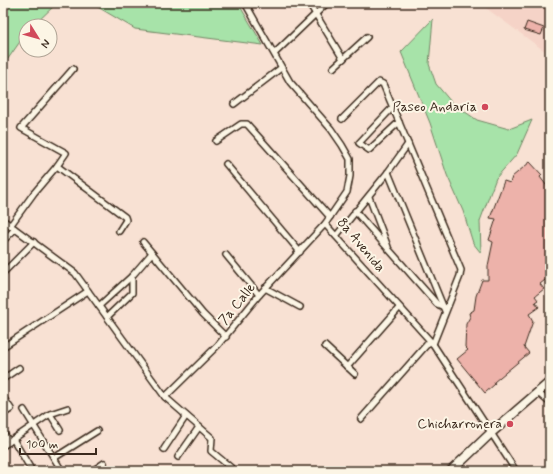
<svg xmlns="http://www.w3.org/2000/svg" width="553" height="474" viewBox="0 0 553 474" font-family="Mynerve,sans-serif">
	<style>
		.built { fill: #f5d3c7 }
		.green { fill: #a7e3a9; stroke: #718664 }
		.building { fill: #edb2aa; stroke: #3b2a1e }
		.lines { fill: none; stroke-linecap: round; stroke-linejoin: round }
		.street-casing { stroke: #3b2a1e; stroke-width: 8 }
		.primary-casing { stroke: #3b2a1e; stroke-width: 11 }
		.street { stroke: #fcf5e5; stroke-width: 5 }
		.primary { stroke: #fcf5e5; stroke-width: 8 }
		.poi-dot { fill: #d1495b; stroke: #fcf5e5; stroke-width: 1.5 }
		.labels { text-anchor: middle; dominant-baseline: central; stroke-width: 4; stroke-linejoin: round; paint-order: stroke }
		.poi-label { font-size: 14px; fill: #3b2a1e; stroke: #fcf5e5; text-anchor: end }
		.street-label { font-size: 14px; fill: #3b2a1e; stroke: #fcf5e5 }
	</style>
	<rect width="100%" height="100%" fill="#f8e1d3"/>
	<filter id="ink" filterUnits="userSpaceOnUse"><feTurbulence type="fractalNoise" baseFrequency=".025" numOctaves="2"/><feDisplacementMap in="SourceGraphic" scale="8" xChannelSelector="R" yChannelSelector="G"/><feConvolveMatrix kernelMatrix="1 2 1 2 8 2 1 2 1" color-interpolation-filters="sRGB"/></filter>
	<g filter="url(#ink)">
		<path class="built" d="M479,3h71v52z"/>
		<g class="green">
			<path d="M3,3h54l-24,23h-7v7l-23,33z"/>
			<path d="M91,3h147l25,42 -128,-16z"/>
			<path d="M433,19l-4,45 7,20 16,19 25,17 32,9 23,-9 -15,34 -21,24 -16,43 1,32 -8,-10 -10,-32 -16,-36 -17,-52 -29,-71z"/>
		</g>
		<g class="building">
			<path d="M527,22l17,6 -3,7 -17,-5z"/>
			<path d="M530,162l12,13 -2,2 10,13v83l-2,2 1,2 -9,7 4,5 -9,7 3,4 -3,2 4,5 -10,7 4,7 -9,26 5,6 -35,29 1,2 -10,9 -28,-34 11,-9 -3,-3 1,-23 4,-7 -1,-4 5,-3 2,-14 6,-16h6v-14l5,-24 -4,-2 7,-21 -6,-1 14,-37 6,2 2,-6z"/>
		</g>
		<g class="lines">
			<defs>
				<g id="street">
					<path d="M309,3l34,56"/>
					<path d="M275,53l52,-50"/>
					<path d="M333,68l34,-31"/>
					<path d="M234,104l47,-36"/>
					<path d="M393,107l-34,36 10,7 30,-28"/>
					<path d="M342,119l37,-37 4,2 78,186 -1,6 -27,68"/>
					<path d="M216,141l25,-17h6l83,93"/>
					<path d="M226,164l74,88"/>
					<path d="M57,166l68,51 1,3 -7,11"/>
					<path d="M388,172l57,139"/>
					<path d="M369,197l19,50"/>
					<path d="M355,211l82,93 7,3"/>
					<path d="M3,220l72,53 90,124 47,41 -1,13 24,20"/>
					<path d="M325,224l108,120 83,127"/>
					<path d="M10,226l24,-33 23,-27 9,-13 -45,-25 52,-59"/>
					<path d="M336,236l52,-64 20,-28"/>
					<path d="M3,241l12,-12"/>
					<path d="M143,242l60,72 23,23"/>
					<path d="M226,255l33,40"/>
					<path d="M3,273l31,-31"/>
					<path d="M265,288l35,19"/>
					<path d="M99,306l33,-30 20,-23"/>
					<path d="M107,317l25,-24v-17"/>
					<path d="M325,346l30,28"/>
					<path d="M3,347l85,-56"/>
					<path d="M347,367l52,-59"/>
					<path d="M3,379l16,-11"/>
					<path d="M537,392l13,11"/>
					<path d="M3,397l8,12 -8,5"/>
					<path d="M165,397l53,-52 41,-50 66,-71 22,-32 3,-16v-17l-8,-14 -11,-16 -41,-47 -45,-79"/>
					<path d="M24,410l38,61"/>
					<path d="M361,419l69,-78"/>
					<path d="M60,430l-10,-16 18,-6"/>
					<path d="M3,432l6,10"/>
					<path d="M13,439l19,32"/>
					<path d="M3,446l47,-32"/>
					<path d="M164,449l22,-33"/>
					<path d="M178,457l21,-30"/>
					<path d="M54,458l43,-27"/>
					<path d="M92,471l12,-8"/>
				</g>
				<path id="primary" d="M451,471l41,-39 58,-50"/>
			</defs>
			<use href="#street" class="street-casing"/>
			<use href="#primary" class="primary-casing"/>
			<use href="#street" class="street"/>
			<use href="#primary" class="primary"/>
		</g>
	</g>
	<g class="poi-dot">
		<circle cx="485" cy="107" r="4"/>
		<circle cx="510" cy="424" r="4"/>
	</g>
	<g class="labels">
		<g class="poi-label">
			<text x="477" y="107">Paseo Andaria</text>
			<text x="502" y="424">Chicharronera</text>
		</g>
		<g class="street-label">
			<text transform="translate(361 245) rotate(50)">8a Avenida</text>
			<text transform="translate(237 304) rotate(-51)">7a Calle</text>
		</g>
	</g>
	<rect width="553" height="474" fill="none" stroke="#fcf5e5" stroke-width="16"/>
	<rect x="8" y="8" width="537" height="458" fill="none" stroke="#3b2a1e" stroke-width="1.5" filter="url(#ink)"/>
	<g transform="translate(38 38) rotate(127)"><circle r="19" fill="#fcf5e5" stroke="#afa495"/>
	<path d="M0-3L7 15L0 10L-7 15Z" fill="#d1495b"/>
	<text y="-6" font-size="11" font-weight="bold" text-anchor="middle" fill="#3b2a1e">N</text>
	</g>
	<path d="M20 448v6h76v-6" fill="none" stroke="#3b2a1e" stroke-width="2"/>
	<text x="26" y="448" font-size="12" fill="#3b2a1e" stroke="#fcf5e5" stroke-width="3" paint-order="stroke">100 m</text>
</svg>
